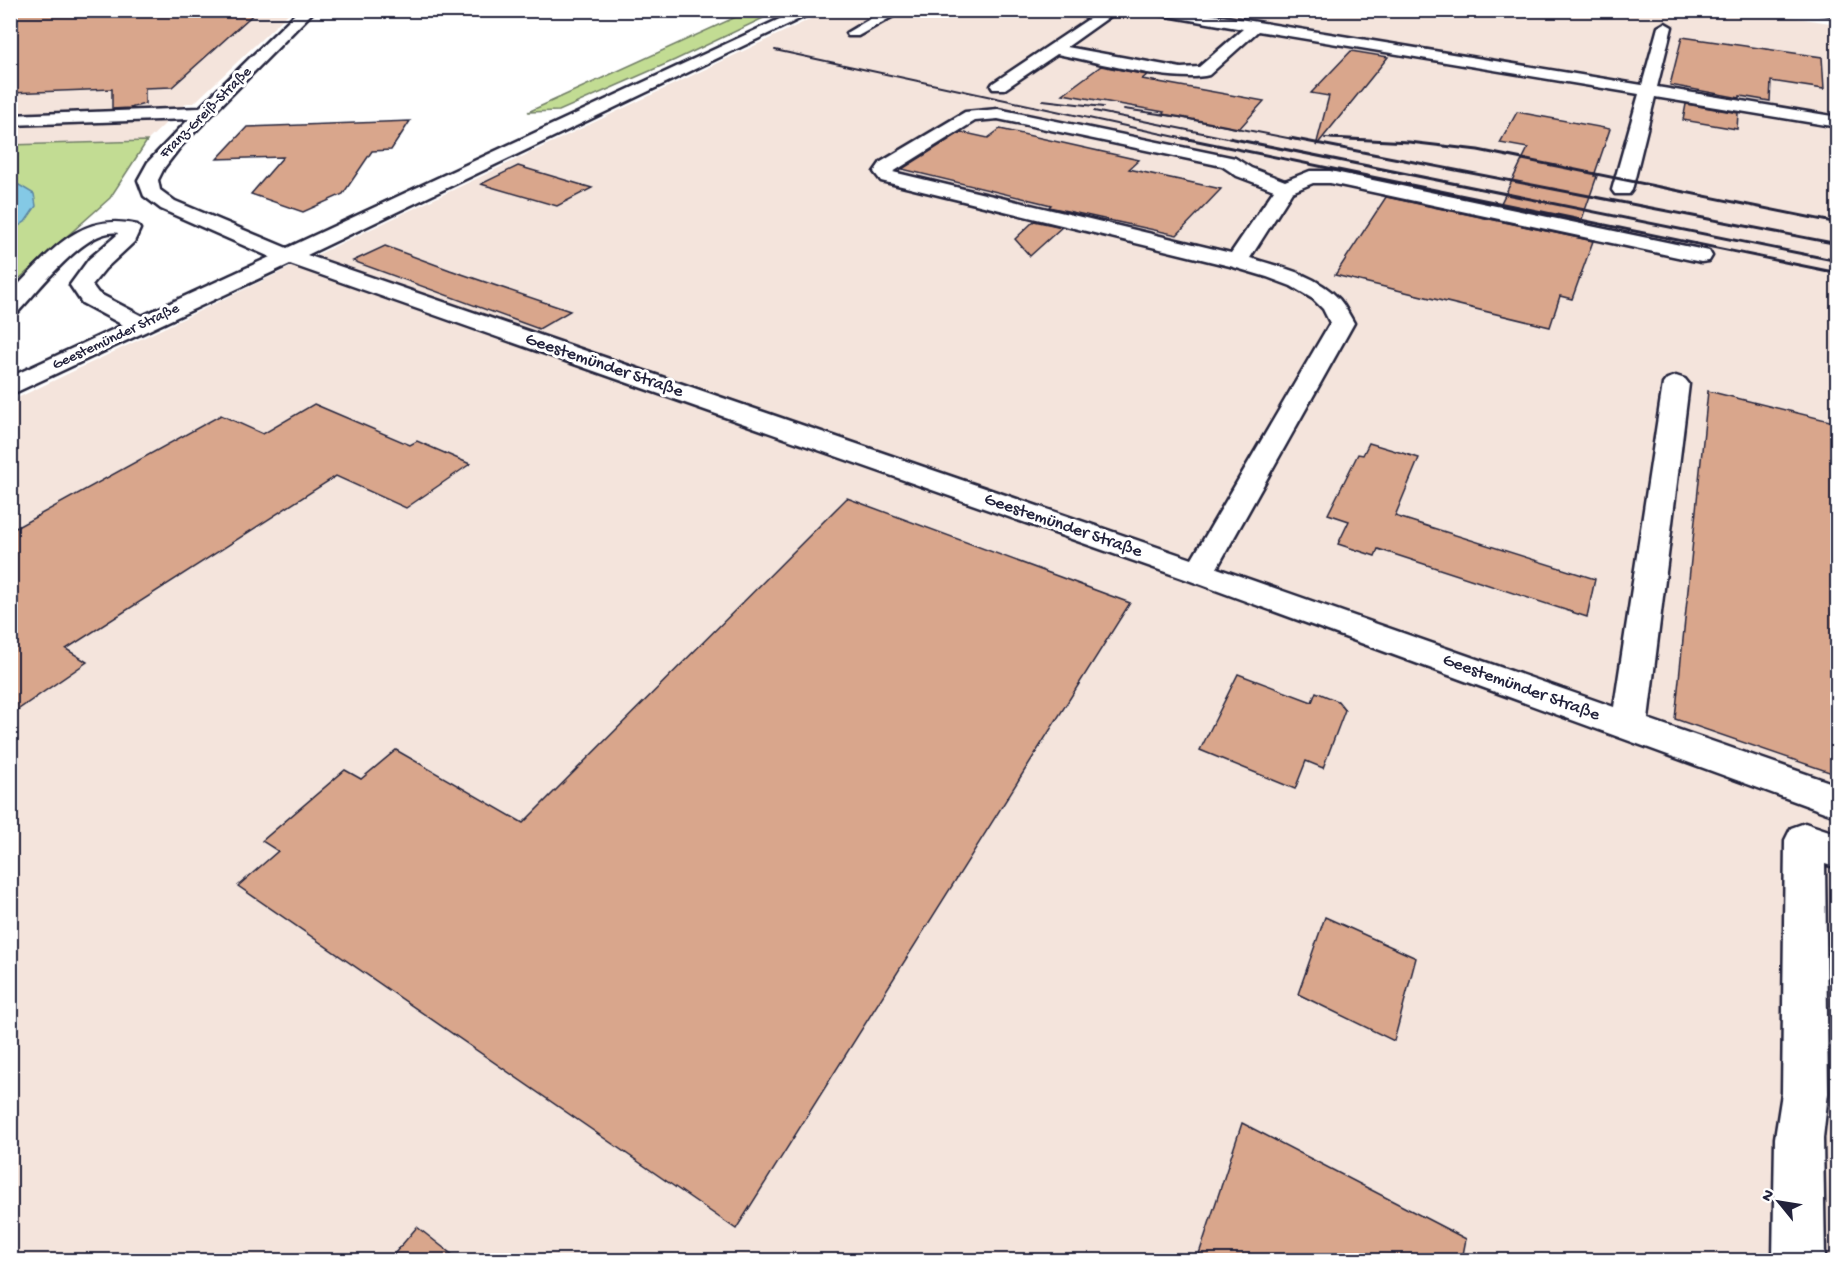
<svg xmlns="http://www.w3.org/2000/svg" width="1848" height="1271" viewBox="0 0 1848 1271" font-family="'Gochi Hand',sans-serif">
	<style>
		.built { fill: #f4e4dc }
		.green { fill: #c2dc93; stroke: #727f67; stroke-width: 1.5 }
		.water { fill: #84c9e5; stroke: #5d86a1; stroke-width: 1.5 }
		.building { fill: #d9a68c; stroke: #22223b; stroke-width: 1.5 }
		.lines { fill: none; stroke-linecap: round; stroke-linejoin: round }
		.minor-casing { stroke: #22223b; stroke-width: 5 }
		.minor { fill: #fff; fill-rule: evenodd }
		.rail-far1 { stroke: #22223b; stroke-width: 2 }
		.rail { stroke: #22223b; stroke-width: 3 }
		.labels { text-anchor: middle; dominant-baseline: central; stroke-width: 6; stroke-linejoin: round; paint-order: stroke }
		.far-street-label { font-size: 15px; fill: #22223b; stroke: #fff }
		.street-label { font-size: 18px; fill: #22223b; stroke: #fff }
	</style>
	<rect width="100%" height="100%" fill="#fff"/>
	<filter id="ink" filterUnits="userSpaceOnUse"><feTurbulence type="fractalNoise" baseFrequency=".0167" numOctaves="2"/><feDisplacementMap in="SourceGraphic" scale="12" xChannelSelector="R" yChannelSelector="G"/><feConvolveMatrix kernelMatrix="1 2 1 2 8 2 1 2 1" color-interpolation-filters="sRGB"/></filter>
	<g filter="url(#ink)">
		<g class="built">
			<path d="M1743,10l94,14v1236h-1826v-859l816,-390z"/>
			<path d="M10,11h281l-97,92h-7l-40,38 -136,4z"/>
		</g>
		<g class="green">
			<path d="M749,11h29l-103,49 -116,51 -31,1z"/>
			<path d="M147,141l-37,57 -99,88 -1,-141z"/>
		</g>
		<path class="water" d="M11,183l8,2 15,9 2,12 -11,16 -14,9z"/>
		<g class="building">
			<path d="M10,10h248l-86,77 -27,1v16l-15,4 -18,1v-20l-102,4z"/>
			<path d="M1682,37l140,20 2,32 -53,-8 -1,20 -30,-5v2l-70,-13z"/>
			<path d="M1351,51l37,6 -72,89 13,-50 -18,-3z"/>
			<path d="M1101,66l46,9 -5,4 122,22 -25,28 -77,-15 2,-2 -101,-18z"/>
			<path d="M1686,104l52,9 -1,16 -54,-9z"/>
			<path d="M1517,112l93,17 -16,47h3l-16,46 -81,-17 28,-57 -28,-5z"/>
			<path d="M410,121l-19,29 -19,1 -29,43 -40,18 -52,-18 32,-37 -66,2 30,-32z"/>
			<path d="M1000,129l139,31 -10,9 92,20 -44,46 -128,-28 2,-2 -149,-36 59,-37 27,6z"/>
			<path d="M518,166l74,22 -35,18 -76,-22z"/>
			<path d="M1386,197l207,44 -21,58 -12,-3 -10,31 -215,-52z"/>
			<path d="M1034,221l28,6 -32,29 -15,-17z"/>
			<path d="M385,246l65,24 120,41 -31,18 -186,-68z"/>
			<path d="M1708,391l130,32v352l-163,-56z"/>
			<path d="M314,404l96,41 7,-4 53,23 -64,44 -70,-32 -270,173 21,13 -77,53v-184l211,-116 42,19z"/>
			<path d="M1369,443l50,15 -24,58 200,63 -8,38 -209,-68 -3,7 -37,-12 11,-23 -21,-7 30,-60 5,1z"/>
			<path d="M847,498l283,105 -394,626 -498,-343 40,-35 -16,-10 83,-71 16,9 35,-29 127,73z"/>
			<path d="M1238,674l74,28 4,-10 22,9 7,9 -22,58 -17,-7 -11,28 -95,-39z"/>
			<path d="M1325,917l91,41 -22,83 -96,-47z"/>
			<path d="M1242,1123l224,116 -4,21h-265z"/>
			<path d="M417,1227l42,33h-70z"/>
		</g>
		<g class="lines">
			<defs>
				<g id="minor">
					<path d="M299,10h16l-134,136 -17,22 -6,12 2,10 15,11 112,47 512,-238h19l-511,245 885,304 138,-236 -7,-14 -10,-10 -22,-13 -24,-9 -37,-11 -349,-85 -7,-9 7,-10 84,-50 33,-3 237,49 16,10 34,13 25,-10h20l379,80 3,5 -3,5 -8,1 -371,-79h-17l-21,9 -42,66c30,9 66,16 89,41 6,7 10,16 15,24l-137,245 397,139 49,-323 4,-5 9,-3 9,3 4,5 -41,335 190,66v32l-650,-237 -898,-316 -280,131v-18l113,-52 -41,-22 -12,-18 19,-26 28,-24 1,-2c-32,-6 -79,57 -100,79l-8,2v-21c38,-37 68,-83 127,-68l3,4 -6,13 -29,27 -13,16 6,8 44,23 128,-59 -109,-48 -17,-13 -6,-16 10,-18 41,-43 -179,6v-10l189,-7zM998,119l224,47 15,10 37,14 -43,63 -338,-81 82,-51z"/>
					<path d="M885,10h19l-46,26h-10l-2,-3z"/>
					<path d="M1102,10h17l-52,37 114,21 18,-1 44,-38 -88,-15 -7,-4h36l458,75 16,-58 7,-4 7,4 -15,60 181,30v10l-183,-30 -23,93 -3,4h-14l-3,-4 27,-96 -381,-63 -49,44c-34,9 -115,-14 -152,-21l-52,35h-12l-2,-3 2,-3z"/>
					<path d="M1805,823l33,11v34l-13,-4 3,229 -5,45 2,122h-52l2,-122 7,-45 3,-253 6,-12z"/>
				</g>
			</defs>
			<use href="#minor" class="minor-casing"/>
			<use href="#minor" class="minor"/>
			<g class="rail-far1">
				<path d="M1791,10l47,7"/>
				<path d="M775,50l415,90"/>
				<path d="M1043,100l60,7"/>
				<path d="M1124,109l56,8 118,23"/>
				<path d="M1094,111l143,29"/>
				<path d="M1325,138l38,2"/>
			</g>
			<g class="rail">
				<path d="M1183,138l655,135"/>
				<path d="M1229,138l609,123"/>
				<path d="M1290,138l548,106"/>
				<path d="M1331,138l78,4 69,8 360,73"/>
			</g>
		</g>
	</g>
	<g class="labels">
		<g class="far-street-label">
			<text transform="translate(206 113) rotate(-45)">Franz-Greiß-Straße</text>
			<text transform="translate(116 337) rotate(-25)">Geestemünder Straße</text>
		</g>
		<g class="street-label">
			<text transform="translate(604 366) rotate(19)">Geestemünder Straße</text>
			<text transform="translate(1063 526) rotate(19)">Geestemünder Straße</text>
			<text transform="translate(1521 688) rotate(20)">Geestemünder Straße</text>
		</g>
	</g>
	<rect width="1848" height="1271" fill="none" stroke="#fff" stroke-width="36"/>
	<rect x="18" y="18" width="1812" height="1235" fill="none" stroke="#22223b" stroke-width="2" filter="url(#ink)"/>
	<g transform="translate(1779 1202) rotate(300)" stroke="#ffffff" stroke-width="4.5" paint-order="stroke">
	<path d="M0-4.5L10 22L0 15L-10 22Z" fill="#22223b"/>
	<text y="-9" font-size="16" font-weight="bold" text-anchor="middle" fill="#22223b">N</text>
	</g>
</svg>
